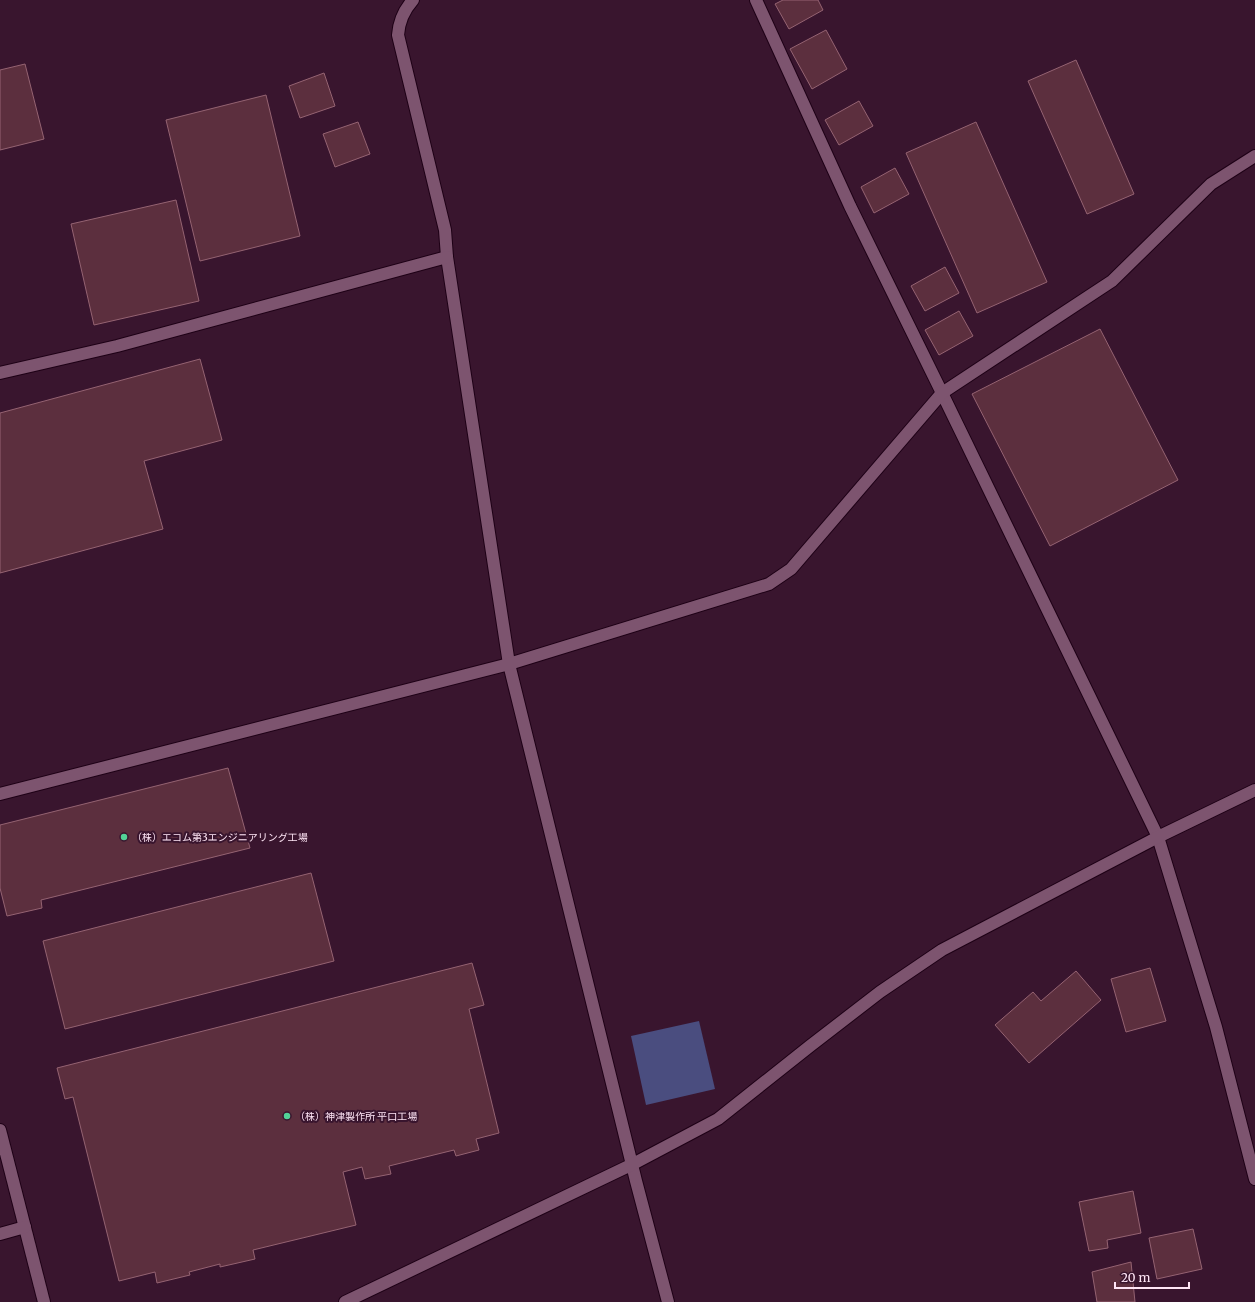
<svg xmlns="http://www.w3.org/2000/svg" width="1255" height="1302" viewBox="0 0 1255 1302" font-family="Merriweather,'Noto Sans JP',serif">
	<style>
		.water { fill: #4a4d7f }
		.building { fill: #5c2f3e; stroke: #956372 }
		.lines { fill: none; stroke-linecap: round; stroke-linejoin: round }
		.minor-casing { stroke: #1e0016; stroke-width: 14 }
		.minor { stroke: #7d546f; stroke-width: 12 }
		.poi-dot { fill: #52d397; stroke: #39152e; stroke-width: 1.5 }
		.labels { text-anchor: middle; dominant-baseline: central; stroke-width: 4; stroke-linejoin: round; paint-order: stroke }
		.poi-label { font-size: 10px; fill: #fee5f5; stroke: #39152e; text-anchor: start }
	</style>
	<rect width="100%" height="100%" fill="#39152e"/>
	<path class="water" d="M699,1021l16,68 -69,16 -15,-69z"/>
	<g class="building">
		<path d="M783,0h35l5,10 -34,19 -14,-25z"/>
		<path d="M826,30l21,39 -35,20 -22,-40z"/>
		<path d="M1076,60l58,134 -47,20 -59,-133z"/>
		<path d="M25,64l19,75 -44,11v-80z"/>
		<path d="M324,73l11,33 -35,12 -11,-32z"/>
		<path d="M266,95l34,141 -100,25 -34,-141z"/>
		<path d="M859,101l14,25 -34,19 -14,-25z"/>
		<path d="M358,122l12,32 -35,13 -12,-33z"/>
		<path d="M976,122l71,160 -70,31 -71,-160z"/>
		<path d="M895,168l14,26 -35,19 -13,-26z"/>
		<path d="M176,200l23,101 -105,24 -23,-101z"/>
		<path d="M945,267l14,26 -34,18 -14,-25z"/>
		<path d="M959,311l14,25 -34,19 -14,-25z"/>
		<path d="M1100,329l78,151 -128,66 -78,-152z"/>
		<path d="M200,359l22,81 -78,21 19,68 -163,44v-160z"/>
		<path d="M228,768l22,80 -209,52 1,8 -35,8 -7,-28v-63z"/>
		<path d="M311,873l23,88 -269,68 -22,-88z"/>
		<path d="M472,963l12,42 -15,4 30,124 -23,6 3,11 -23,6 -2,-6 -65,16 2,8 -26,5 -3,-12 -19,5 13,53 -103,25 2,9 -35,8v-3l-31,8 1,3 -33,8 -2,-11 -36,9 -46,-184 -8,2 -8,-31z"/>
		<path d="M1150,968l16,53 -40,11 -15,-53z"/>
		<path d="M1076,971l25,29 -72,63 -34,-38 38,-33 8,9z"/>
		<path d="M1133,1191l8,42 -34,7 1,8 -19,3 -10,-49z"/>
		<path d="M1193,1229l9,40 -45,10 -8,-41z"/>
		<path d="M1131,1262l4,40h-38l-5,-30z"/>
	</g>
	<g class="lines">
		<defs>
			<g id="minor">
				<path d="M413,0c-9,10 -14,21 -15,35l47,195 2,27 62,407 127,517 32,121"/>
				<path d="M756,0l94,206 92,187 216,444 58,190 39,152"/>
				<path d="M0,373l117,-27 330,-89"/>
				<path d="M0,794l509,-130 260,-80 22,-15 151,-176 170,-112 99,-97 44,-28"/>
				<path d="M0,1130l44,172"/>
				<path d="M0,1234l25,-7"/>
				<path d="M345,1302l288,-138 85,-45 92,-73 70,-54 62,-42 216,-113 97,-47"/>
			</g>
		</defs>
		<use href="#minor" class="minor-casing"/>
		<use href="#minor" class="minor"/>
	</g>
	<g class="poi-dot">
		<circle cx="124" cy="837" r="4"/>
		<circle cx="287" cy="1116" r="4"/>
	</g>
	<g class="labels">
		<g class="poi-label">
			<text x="132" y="837">（株）エコム第3エンジニアリング工場</text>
			<text x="295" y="1116">（株）神津製作所 平口工場</text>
		</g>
	</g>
	<path d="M1115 1282v6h74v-6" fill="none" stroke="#fee5f5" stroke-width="2"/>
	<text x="1121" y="1282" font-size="12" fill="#fee5f5" stroke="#39152e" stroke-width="3" paint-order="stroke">20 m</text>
</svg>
